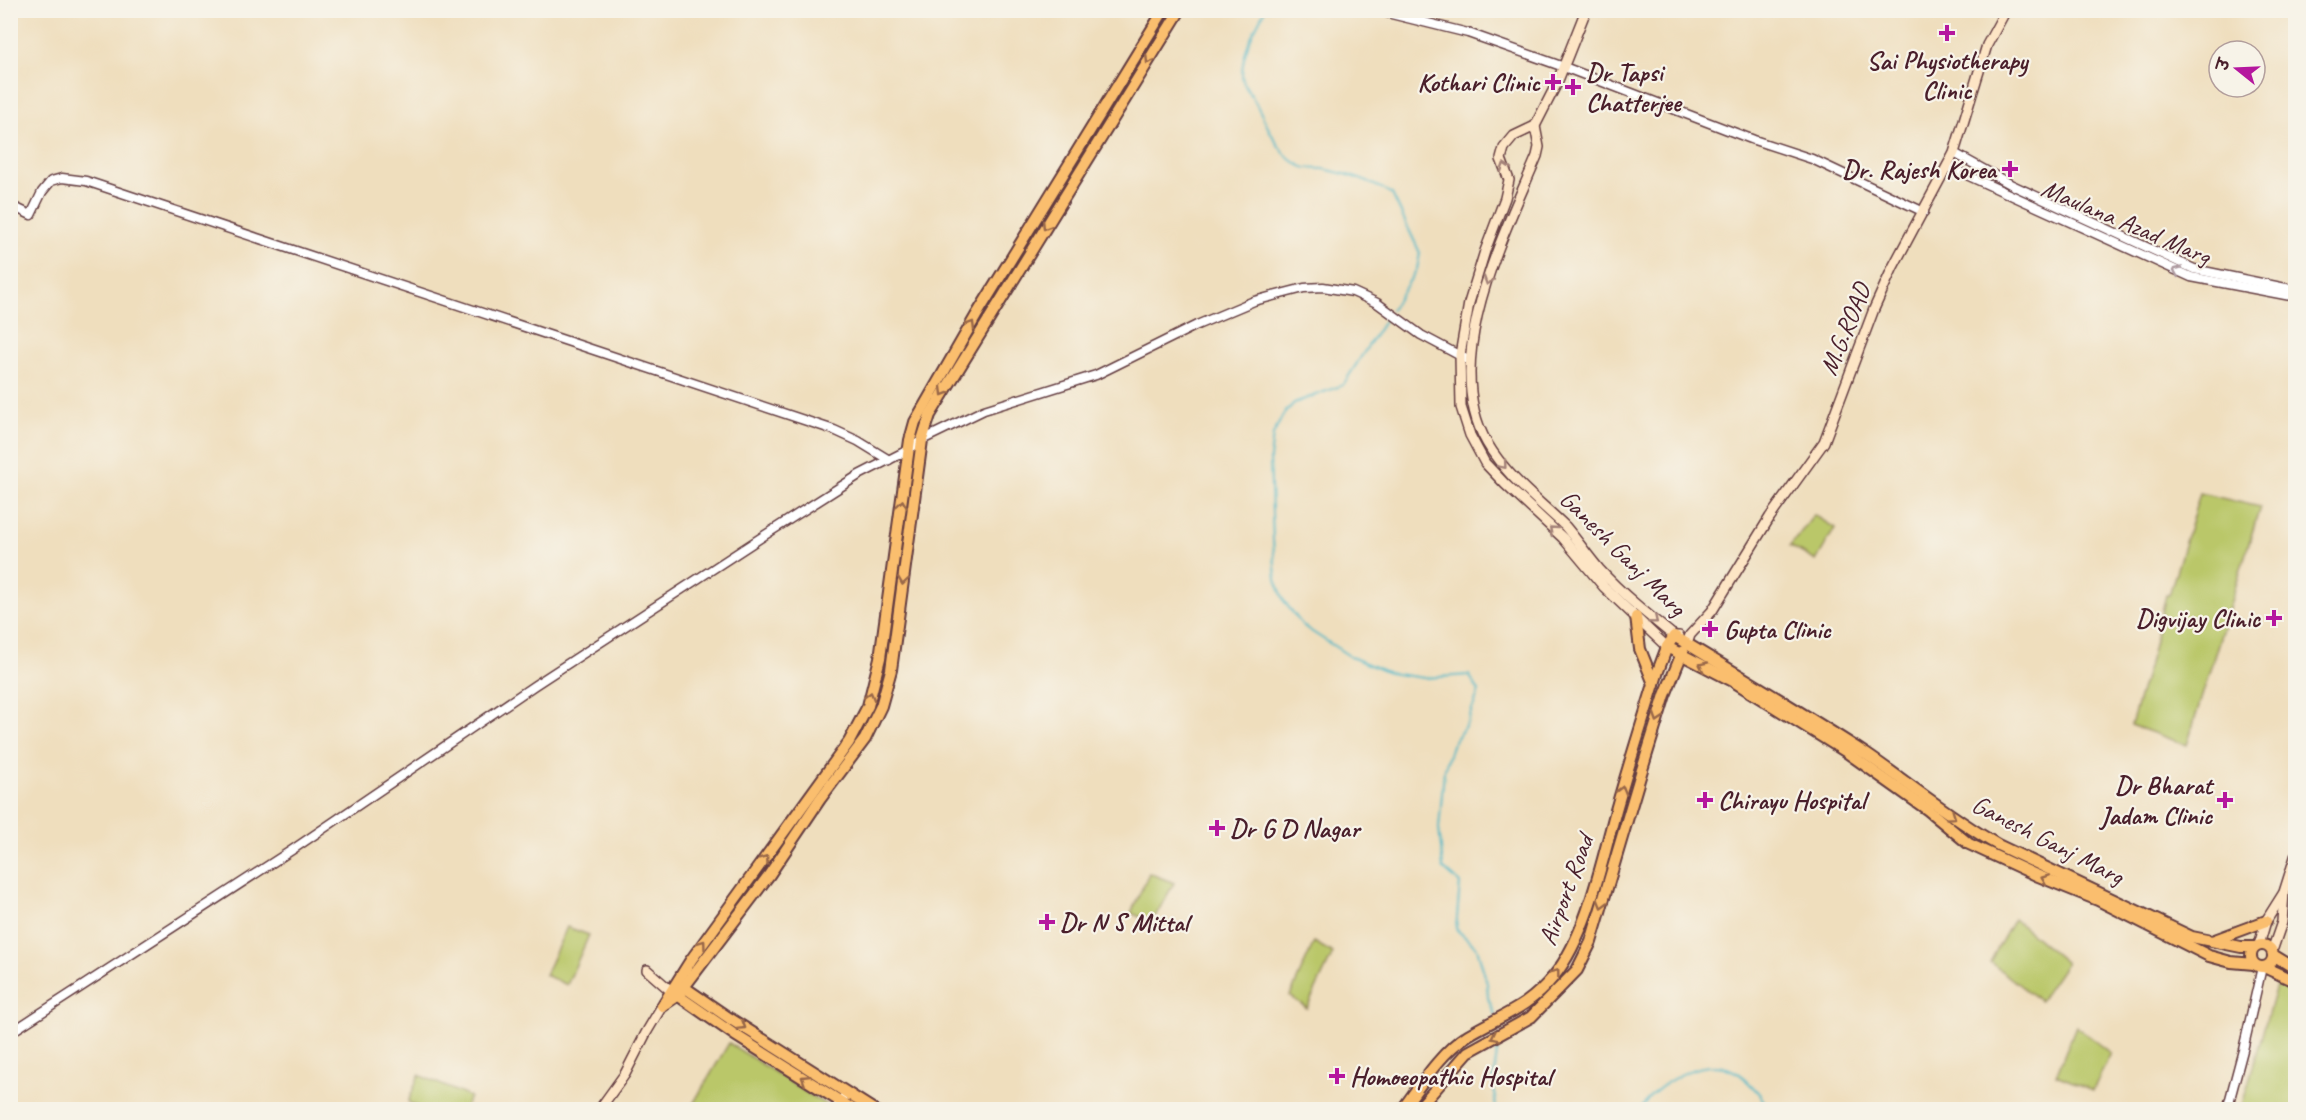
<svg xmlns="http://www.w3.org/2000/svg" width="2306" height="1120" viewBox="0 0 2306 1120" font-family="Caveat,'Playpen Sans Deva',sans-serif">
	<style>
		.green { fill: #bac769; stroke: #82734a; stroke-width: 1.5 }
		.lines { fill: none; stroke-linecap: round; stroke-linejoin: round }
		.stream { stroke: #4ab6c6; stroke-width: 2 }
		.tertiary-casing { stroke: #633c41; stroke-width: 11 }
		.secondary-casing { stroke: #633c41; stroke-width: 12 }
		.primary-casing { stroke: #633c41; stroke-width: 14 }
		.tertiary { stroke: #fff; stroke-width: 8 }
		.secondary { stroke: #fde5c5; stroke-width: 9 }
		.primary { stroke: #fabe6e; stroke-width: 10 }
		.oneway { stroke: #996749 }
		.oneway2 { stroke: #a48278 }
		.oneway3 { stroke: #ae9aa0 }
		.poi-dot { fill: #b5179e; stroke: #f7f3e8; stroke-width: 2 }
		.labels { text-anchor: middle; dominant-baseline: central; stroke-width: 4.5; stroke-linejoin: round; paint-order: stroke }
		.poi-label { font-size: 26px; font-weight: bold; fill: #4a1f2b; stroke: #f7f3e8; text-anchor: start }
		.street-label { font-size: 26px; fill: #4a1f2b; stroke: #f7f3e8 }
	</style>
	<rect width="100%" height="100%" fill="#f7f3e8"/>
	<filter id="ink" filterUnits="userSpaceOnUse"><feTurbulence type="fractalNoise" baseFrequency=".0167" numOctaves="2"/><feDisplacementMap in="SourceGraphic" scale="12" xChannelSelector="R" yChannelSelector="G"/><feConvolveMatrix kernelMatrix="1 2 1 2 8 2 1 2 1" color-interpolation-filters="sRGB"/></filter>
	<filter id="wash" filterUnits="userSpaceOnUse"><feTurbulence type="fractalNoise" baseFrequency=".008" numOctaves="4" result="noise"/><feDisplacementMap in="SourceGraphic" scale="24" xChannelSelector="R" yChannelSelector="G"/><feGaussianBlur stdDeviation="1.35" result="paint"/><feColorMatrix in="noise" values="0 0 0 0 0 0 0 0 0 0 0 0 0 0 0 0 0 1.4 0 .05"/><feComposite in="paint" operator="in"/></filter>
	<g filter="url(#wash)">
		<rect width="100%" height="100%" fill="#efdebd"/>
		<g class="green">
			<path d="M2200,493l60,14 -73,238 -56,-20 21,-72 14,-58h3z"/>
			<path d="M1814,515l21,13 -19,33 -26,-15z"/>
			<path d="M1149,873l25,10 -22,39 -21,-9z"/>
			<path d="M2014,919l52,44 -26,38 -50,-39z"/>
			<path d="M567,927l22,8 -22,50 -22,-10z"/>
			<path d="M1314,942l19,11 -26,55 -17,-12z"/>
			<path d="M2277,982l18,5v122h-54z"/>
			<path d="M2076,1026l35,27 -18,37 -37,-15z"/>
			<path d="M729,1043l100,64 -3,3 -136,-1z"/>
			<path d="M419,1075l51,22 -6,12h-43l-13,-7z"/>
		</g>
		<g class="lines">
			<g class="stream">
				<path d="M1265,10c-11,20 -23,42 -23,65 0,9 5,13 9,20 15,23 23,58 50,71 7,4 15,2 22,3 25,5 47,12 69,25l28,59 -3,16 -26,41"/>
				<path d="M1388,315l-45,70 -49,18 -11,12 -10,20 -3,23 3,82 3,39 8,22 19,25 48,31 38,16 35,5 45,-3 10,16 -12,32 -15,22 -8,26 -5,57 4,40 17,15 -4,46 21,19 10,35 1,15 7,17"/>
				<path d="M1496,1110l-3,-29 6,-42"/>
				<path d="M1640,1110c5,-6 9,-14 15,-18 26,-22 63,-39 91,-12 10,10 17,16 22,30"/>
			</g>
		</g>
	</g>
	<g filter="url(#ink)">
		<g class="lines">
			<defs>
				<g id="tertiary">
					<path d="M1375,10l93,23 96,34 190,73 58,19 112,53"/>
					<path d="M1954,153l58,32 182,84 102,21"/>
					<path d="M1947,166l244,111 105,20"/>
					<path d="M10,205l21,10 11,-23 9,-11 11,-3 24,3 748,249 24,11 31,19"/>
					<path d="M10,1033l282,-183 243,-165 230,-150 94,-60 49,-25 14,-10 62,-30 112,-35 101,-50 57,-24 50,-13 19,-1 30,5 24,11 44,32 49,26"/>
					<path d="M835,1110l11,-17"/>
					<path d="M2227,1110l16,-60 19,-83"/>
				</g>
				<g id="secondary">
					<path d="M1586,10l-29,73 -22,43 -21,10 -10,12 -3,11 8,21 -4,18 -20,53 -16,52 -9,52 1,52 9,28 15,28 20,21 58,54 41,49 63,60"/>
					<path d="M1535,126l4,21 -2,9c-33,79 -98,204 -50,287 19,33 51,57 78,83 12,14 22,29 34,43 23,25 49,46 75,67h5"/>
					<path d="M1687,644l3,-9 22,-24 58,-94 54,-75 50,-133 19,-42 61,-114 33,-108 19,-35"/>
					<path d="M2259,945l7,-24 17,-27"/>
					<path d="M2272,951l10,-29 2,-30 12,-38"/>
					<path d="M647,970l24,21"/>
					<path d="M599,1110l26,-36 21,-41 16,-27"/>
				</g>
				<g id="primary">
					<path d="M1636,617l4,32 14,35"/>
					<path d="M1667,647l66,34 112,70 83,59 41,34 67,31 62,25 111,56 22,6 23,2"/>
					<path d="M2212,941l54,-20"/>
					<circle cx="2262" cy="956" r="11"/>
					<path d="M2273,955l23,14"/>
					<path d="M2264,967l32,15"/>
					<path d="M678,983l51,35 145,92"/>
					<path d="M673,992l62,43 119,75"/>
					<path d="M664,1003l27,-43 158,-218 19,-36 12,-48 30,-218 5,-18 61,-106 188,-306"/>
					<path d="M662,1006l16,-11 91,-120 51,-76 45,-60 16,-33 10,-36 31,-230 8,-25 250,-405"/>
					<path d="M1402,1110c19,-26 39,-58 66,-75 35,-21 58,-25 86,-59 33,-41 48,-115 62,-166 13,-46 28,-93 42,-139l9,-24 7,-11c65,39 129,77 192,118 44,30 86,65 132,91l194,92 49,10h14"/>
					<path d="M1417,1110l51,-58 63,-35 46,-47 14,-28 50,-169 24,-78 18,-44"/>
				</g>
			</defs>
			<use href="#tertiary" class="tertiary-casing"/>
			<use href="#secondary" class="secondary-casing"/>
			<use href="#primary" class="primary-casing"/>
			<use href="#tertiary" class="tertiary"/>
			<use href="#secondary" class="secondary"/>
			<use href="#primary" class="primary"/>
		</g>
		<defs><path id="oneway-chevron" d="M-2-3.5L2.5 0L-2 3.5" fill="none" stroke-width="1.6" stroke-linecap="round" stroke-linejoin="round" transform="scale(1.5)"/></defs>
		<g class="oneway">
			<use href="#oneway-chevron" transform="translate(1149 60) rotate(122)"/>
			<use href="#oneway-chevron" transform="translate(1046 226) rotate(122)"/>
			<use href="#oneway-chevron" transform="translate(971 325) rotate(-59)"/>
			<use href="#oneway-chevron" transform="translate(944 392) rotate(121)"/>
			<use href="#oneway-chevron" transform="translate(902 504) rotate(-82)"/>
			<use href="#oneway-chevron" transform="translate(903 581) rotate(98)"/>
			<use href="#oneway-chevron" transform="translate(1703 666) rotate(-155)"/>
			<use href="#oneway-chevron" transform="translate(870 696) rotate(-75)"/>
			<use href="#oneway-chevron" transform="translate(1658 718) rotate(108)"/>
			<use href="#oneway-chevron" transform="translate(1622 790) rotate(-74)"/>
			<use href="#oneway-chevron" transform="translate(1952 816) rotate(35)"/>
			<use href="#oneway-chevron" transform="translate(765 859) rotate(-54)"/>
			<use href="#oneway-chevron" transform="translate(2045 879) rotate(-158)"/>
			<use href="#oneway-chevron" transform="translate(1602 904) rotate(106)"/>
			<use href="#oneway-chevron" transform="translate(702 944) rotate(-54)"/>
			<use href="#oneway-chevron" transform="translate(1556 973) rotate(-52)"/>
			<use href="#oneway-chevron" transform="translate(742 1026) rotate(32)"/>
			<use href="#oneway-chevron" transform="translate(1495 1037) rotate(154)"/>
			<use href="#oneway-chevron" transform="translate(805 1079) rotate(-148)"/>
		</g>
		<g class="oneway2">
			<use href="#oneway-chevron" transform="translate(1505 167) rotate(-108)"/>
			<use href="#oneway-chevron" transform="translate(1488 281) rotate(108)"/>
			<use href="#oneway-chevron" transform="translate(1503 465) rotate(50)"/>
			<use href="#oneway-chevron" transform="translate(1553 530) rotate(-139)"/>
			<use href="#oneway-chevron" transform="translate(1654 620) rotate(39)"/>
		</g>
		<use class="oneway3" href="#oneway-chevron" transform="translate(2177 271) rotate(-157)"/>
	</g>
	<g class="poi-dot">
		<path d="M1944 24h6v6h6v6h-6v6h-6v-6h-6v-6h6z"/>
		<path d="M1550 73h6v6h6v6h-6v6h-6v-6h-6v-6h6z"/>
		<path d="M1570 78h6v6h6v6h-6v6h-6v-6h-6v-6h6z"/>
		<path d="M2007 160h6v6h6v6h-6v6h-6v-6h-6v-6h6z"/>
		<path d="M2271 609h6v6h6v6h-6v6h-6v-6h-6v-6h6z"/>
		<path d="M1707 620h6v6h6v6h-6v6h-6v-6h-6v-6h6z"/>
		<path d="M1702 791h6v6h6v6h-6v6h-6v-6h-6v-6h6z"/>
		<path d="M2222 791h6v6h6v6h-6v6h-6v-6h-6v-6h6z"/>
		<path d="M1214 819h6v6h6v6h-6v6h-6v-6h-6v-6h6z"/>
		<path d="M1044 913h6v6h6v6h-6v6h-6v-6h-6v-6h6z"/>
		<path d="M1334 1067h6v6h6v6h-6v6h-6v-6h-6v-6h6z"/>
	</g>
	<g class="labels">
		<g class="poi-label">
			<text x="1947" y="60" text-anchor="middle">Sai Physiotherapy<tspan x="1947" dy="30">Clinic</tspan></text>
			<text x="1586" y="72">Dr Tapsi<tspan x="1586" dy="30">Chatterjee</tspan></text>
			<text x="1540" y="82" text-anchor="end">Kothari Clinic</text>
			<text x="1996" y="169" text-anchor="end">Dr. Rajesh Korea</text>
			<text x="2260" y="618" text-anchor="end">Digvijay Clinic</text>
			<text x="1724" y="629">Gupta Clinic</text>
			<text x="2212" y="785" text-anchor="end">Dr Bharat<tspan x="2212" dy="30">Jadam Clinic</tspan></text>
			<text x="1718" y="800">Chirayu Hospital</text>
			<text x="1230" y="828">Dr G D Nagar</text>
			<text x="1060" y="922">Dr N S Mittal</text>
			<text x="1350" y="1076">Homoeopathic Hospital</text>
		</g>
		<g class="street-label">
			<text transform="translate(2126 222) rotate(23)">Maulana Azad Marg</text>
			<text transform="translate(1845 329) rotate(-68)">M.G.ROAD</text>
			<text transform="translate(1623 553) rotate(45)">Ganesh Ganj Marg</text>
			<text transform="translate(2048 840) rotate(27)">Ganesh Ganj Marg</text>
			<text transform="translate(1566 890) rotate(-70)">Airport Road</text>
		</g>
	</g>
	<rect width="2306" height="1120" fill="none" stroke="#f7f3e8" stroke-width="36"/>
	<g transform="translate(2237 69) rotate(288)"><circle r="28" fill="#f7f3e8" stroke="#b29e9c" stroke-width="1.5"/>
	<path d="M0-4.5L10 22L0 15L-10 22Z" fill="#b5179e"/>
	<text y="-9" font-size="16" font-weight="bold" text-anchor="middle" fill="#4a1f2b">उ</text>
	</g>
</svg>
